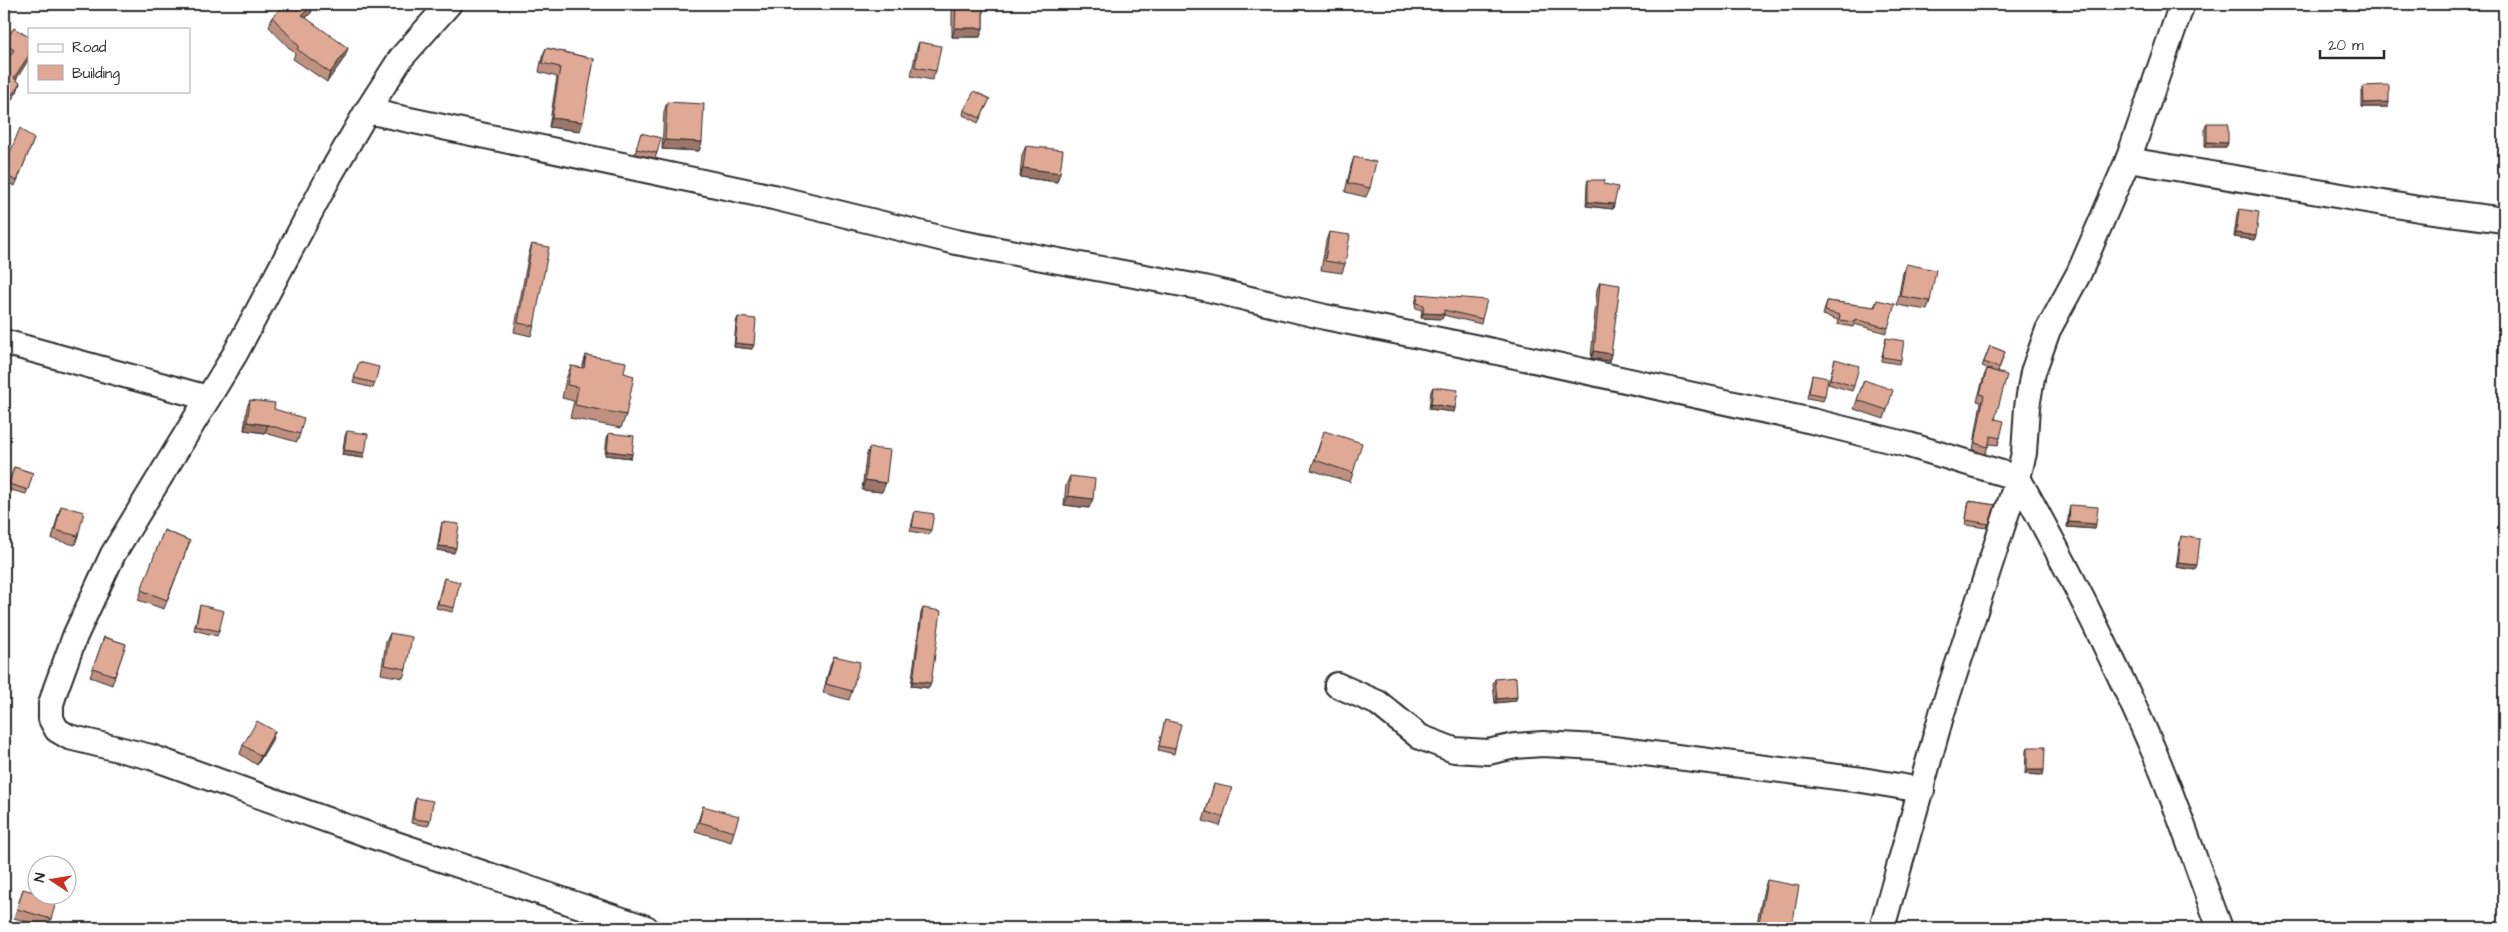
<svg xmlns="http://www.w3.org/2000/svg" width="2508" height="932" viewBox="0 0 2508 932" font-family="'Architects Daughter',sans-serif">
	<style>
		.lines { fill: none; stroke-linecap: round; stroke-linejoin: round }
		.street-casing { stroke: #2b2b2b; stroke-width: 28 }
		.street { stroke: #fff; stroke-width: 24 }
		.wall { fill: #c09180; stroke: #2b2b2b }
		.shaded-wall { fill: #9c7668; stroke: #2b2b2b }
		.building { fill: #dfa995; stroke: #2b2b2b }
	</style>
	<rect width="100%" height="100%" fill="#fff"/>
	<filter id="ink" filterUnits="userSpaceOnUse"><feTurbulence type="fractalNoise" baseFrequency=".02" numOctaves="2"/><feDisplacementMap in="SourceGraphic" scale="10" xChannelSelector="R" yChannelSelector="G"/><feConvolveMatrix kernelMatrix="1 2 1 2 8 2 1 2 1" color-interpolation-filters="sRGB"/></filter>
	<g filter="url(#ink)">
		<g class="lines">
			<defs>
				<g id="street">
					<path d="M449,4l-48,54 -34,53 -37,64 -95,179 -122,200 -38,82 -19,52 -5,16v15l6,11 12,7 82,20 221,79 274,92"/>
					<path d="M367,111l406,86 183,45 248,46 121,29 154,31 333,73 97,24 109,33c50,90 96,181 137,276 24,57 43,116 65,174"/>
					<path d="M2128,160l291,49 85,11"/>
					<path d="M4,342l204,56"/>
					<path d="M1337,685l41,18 42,34 34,13 34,2 27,-6 28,-2 54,3 265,33 60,10"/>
					<path d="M1882,928l60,-215 76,-235 6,-25 3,-46 6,-35 15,-42 31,-57 49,-113 54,-156"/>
				</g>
			</defs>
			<use href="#street" class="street-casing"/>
			<use href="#street" class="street"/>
		</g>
		<g class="wall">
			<path d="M314,4l-3,9 -5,5 39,39 -18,25 -34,-23 2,-5 -26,-27 3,-10z"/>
			<path d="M955,4h28v24l-3,9h-28v-25z"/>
			<path d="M1653,4h19l-2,5z"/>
			<path d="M14,28l2,52 4,3 -3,9 -13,19v-46l5,-7 -5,-3v-12z"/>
			<path d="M919,42l17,29 -4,9 -21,-4 5,-25z"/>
			<path d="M546,48l48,11 -14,72 -31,-4 8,-50 -18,-5 3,-15z"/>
			<path d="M2363,86l25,21h-26v-17z"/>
			<path d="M667,102l35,40 -3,9 -37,-2 2,-37z"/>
			<path d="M988,103l-10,20 -15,-8 1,-5z"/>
			<path d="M2207,123l21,20 -2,4h-21v-19z"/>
			<path d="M641,133l16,20 -2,5 -20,-4z"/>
			<path d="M34,139l-19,47 -11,-5v-14z"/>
			<path d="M1026,146l31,36 -37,-5 2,-22z"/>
			<path d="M1354,157l16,31 -4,9 -21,-5 6,-26z"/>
			<path d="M1588,180l16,4 10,20 -1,5 -27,-3 1,-22z"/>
			<path d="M2239,209l17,27 -2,4 -20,-3 3,-23z"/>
			<path d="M1329,232l16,32 -3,9 -21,-3 5,-29z"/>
			<path d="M532,244l2,82 -3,10 -17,-4 15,-79z"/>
			<path d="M1906,264l24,37 -3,9 -30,-5 6,-32z"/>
			<path d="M1600,282l11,72 -2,7 -18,-3 6,-69z"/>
			<path d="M1418,294l64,25 -1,5 -38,-9 -1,4 -21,-1 1,-8 -7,-2 1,-9z"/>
			<path d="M1877,300l11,28 -2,5 -32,-9 -1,3 -16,-3 1,-4 -15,-5 4,-14 47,6z"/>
			<path d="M738,317l14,32 -18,-2 2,-25z"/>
			<path d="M1886,338l15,22 -2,4 -18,-3z"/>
			<path d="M1990,346l15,6 -7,20 -3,47 5,19 -2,7 -9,-1 -4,10 -12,-4 8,-48 -4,-1 7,-25 3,-7 9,3 -14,-6z"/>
			<path d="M586,355l38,18 2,42 -5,13 -51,-10 4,-17 -12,-3 4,-19 5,-13 11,2z"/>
			<path d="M1835,359l19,27 -2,5 -24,-7z"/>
			<path d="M359,362l16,21 -2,5 -20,-5z"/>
			<path d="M1812,375l13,21 -2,5 -16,-3 4,-18z"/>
			<path d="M1864,380l23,30 -3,9 -30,-10z"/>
			<path d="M1433,387l22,21 -1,4 -25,-3 2,-18z"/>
			<path d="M250,400l24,9 26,25 -3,8 -32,-9 -21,-3 3,-23z"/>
			<path d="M347,431l16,27 -21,-3 3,-19z"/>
			<path d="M609,433l23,21 -1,4 -26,-3 2,-17z"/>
			<path d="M1321,440l32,33 -3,9 -39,-12z"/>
			<path d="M869,448l13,44 -20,-2 4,-33z"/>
			<path d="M14,467l19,6 -7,21 -19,-5z"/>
			<path d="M1070,476l19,32 -25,-3 2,-20z"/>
			<path d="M1969,501l26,4 -8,23 -22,-3 3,-19z"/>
			<path d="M2070,505l25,24 -28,-2 2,-17z"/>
			<path d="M61,506l17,30 -3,9 -23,-6 6,-24z"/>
			<path d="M915,511l16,19 -2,5 -19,-4z"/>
			<path d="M442,522l12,31 -17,-3 4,-23z"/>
			<path d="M164,530l26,11 -26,68 -26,-9z"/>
			<path d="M2181,536l14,34 -19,-3 4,-26z"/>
			<path d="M444,578l10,30 -2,4 -16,-4z"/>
			<path d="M200,605l19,26 -2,5 -23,-6z"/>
			<path d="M923,608l8,75 -2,5 -18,-2 10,-73z"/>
			<path d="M390,633l16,36 -3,9 -22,-4 5,-32z"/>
			<path d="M104,637l22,7 -14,41 -22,-8z"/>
			<path d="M834,656l18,35 -3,9 -26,-7 7,-28z"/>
			<path d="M1495,679l22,18 -2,4 -20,2 -2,-19z"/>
			<path d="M1165,720l10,29 -1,5 -16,-4z"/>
			<path d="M272,740l-15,25 -17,-11 3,-9z"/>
			<path d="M2027,747l17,23 -2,5 -17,-1 1,-23z"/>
			<path d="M1214,784l9,33 -3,9 -17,-5z"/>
			<path d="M416,798l14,23 -2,5 -17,-3 3,-20z"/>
			<path d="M703,806l31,26 -3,10 -36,-11z"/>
			<path d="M1767,880l25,47 8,1h-44l7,-35z"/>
			<path d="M23,889l28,30 -3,9 -34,-10z"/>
		</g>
		<g class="shaded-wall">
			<path d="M314,4l-3,9 -12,11 3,-9z"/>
			<path d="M816,4h24l-1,3 -24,-2z"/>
			<path d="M1490,4h24l-1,2z"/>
			<path d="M955,28h28l-3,9h-28z"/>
			<path d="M348,48l-3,9 -18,25 3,-9z"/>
			<path d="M29,55v4l-18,29 3,-10z"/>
			<path d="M20,83l-3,9 -13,19 2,-8z"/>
			<path d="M2389,102l-1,5h-26l2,-4z"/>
			<path d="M552,118l31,4 -3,9 -31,-4z"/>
			<path d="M665,140l37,2 -3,9 -37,-2z"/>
			<path d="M2207,142l21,1 -2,4h-21z"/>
			<path d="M1023,168l37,5 -3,9 -37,-5z"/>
			<path d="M1588,202l26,2 -1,5 -27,-3z"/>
			<path d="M2236,233l20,3 -2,4 -20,-3z"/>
			<path d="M1423,313l21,1 -2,5 -21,-1z"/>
			<path d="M735,343l19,2 -2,4 -18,-2z"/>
			<path d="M1594,351l17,3 -2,7 -18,-3z"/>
			<path d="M1431,404l24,4 -1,4 -25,-3z"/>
			<path d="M247,422l21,3 -3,8 -21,-3z"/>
			<path d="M344,450l21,3 -2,5 -21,-3z"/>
			<path d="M607,451l25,3 -1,4 -26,-3z"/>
			<path d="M865,480l21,3 -4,9 -20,-2z"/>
			<path d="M1068,496l25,3 -4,9 -25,-3z"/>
			<path d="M2069,522l27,2 -1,5 -28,-2z"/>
			<path d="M439,546l17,2 -2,5 -17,-3z"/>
			<path d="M2178,563l19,2 -2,5 -19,-3z"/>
			<path d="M913,681l18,2 -2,5 -18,-2z"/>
			<path d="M1517,697l-2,4 -20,2 2,-4z"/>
			<path d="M275,731l-3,9 -15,25 4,-9z"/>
			<path d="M2027,770h17l-2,5 -17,-1z"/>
		</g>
		<g class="building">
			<path d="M286,4h28l-12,11 46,33 -18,25 -33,-24 2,-3 -27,-29z"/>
			<path d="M956,4h27v24h-28z"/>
			<path d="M14,28l15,9v18l-15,23 6,5 -14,20 -2,-2v-36l10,-15 -10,-7z"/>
			<path d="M919,42l22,4 -5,25 -21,-4z"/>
			<path d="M546,48l48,11 -11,63 -31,-4 8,-51 -18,-4z"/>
			<path d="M2389,85v17l-25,1 -1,-17z"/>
			<path d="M974,91l16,8 -10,19 -16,-8z"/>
			<path d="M667,102l37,2 -2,38 -37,-2z"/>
			<path d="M2207,123h21v20l-21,-1z"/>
			<path d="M20,128l14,11 -17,42 -13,-6v-8z"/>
			<path d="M641,133l20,5 -4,15 -21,-4z"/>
			<path d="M1026,146l37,4 -3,23 -37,-5z"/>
			<path d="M1354,157l22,5 -6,26 -22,-5z"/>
			<path d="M1588,180h17l-1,4 14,3 -4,17 -26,-2z"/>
			<path d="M2239,209l20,3 -3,24 -20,-3z"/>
			<path d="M1329,232l21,3 -5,29 -20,-3z"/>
			<path d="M532,244l17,3 -15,79 -16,-3z"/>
			<path d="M1906,264l30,6 -6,31 -30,-5z"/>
			<path d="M1600,282l20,3 -9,69 -17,-3z"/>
			<path d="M1418,294l69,6 -5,19 -38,-9v4l-21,-1 1,-8 -7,-2z"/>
			<path d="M1877,300l18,4 -7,24 -33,-9v3l-16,-2 1,-5 -15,-4 2,-10 48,6z"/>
			<path d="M738,317l18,2 -2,26 -19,-2z"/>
			<path d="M1886,338l18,3 -3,19 -19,-3z"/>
			<path d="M1990,346l15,6 -6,16 -15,-6z"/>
			<path d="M586,355l40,7 -2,11 10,3 -8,39 -51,-10 3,-18 -11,-2 4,-19 13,2z"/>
			<path d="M1835,359l24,7 -5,20 -24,-7z"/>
			<path d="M359,362l20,5 -4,16 -21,-5z"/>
			<path d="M1987,369l20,6 -12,44 9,2 -4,17 -9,-2 -3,11 -13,-4 9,-48 -4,-1z"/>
			<path d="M1812,375l16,3 -3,18 -16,-3z"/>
			<path d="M1864,380l29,10 -6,20 -30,-10z"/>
			<path d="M1433,387l25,3 -3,18 -24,-4z"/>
			<path d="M250,400l25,3 -1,6 30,9 -4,16 -32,-9 -21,-3z"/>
			<path d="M347,431l21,3 -3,19 -21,-3z"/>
			<path d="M1324,431l38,12 -9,30 -38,-13z"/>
			<path d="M609,433l25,3 -2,18 -25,-3z"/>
			<path d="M869,448l21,2 -4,33 -21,-3z"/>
			<path d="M14,467l19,6 -5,17 -19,-6z"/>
			<path d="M1070,476l25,3 -2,20 -25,-3z"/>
			<path d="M1969,501l26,4 -6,19 -23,-4z"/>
			<path d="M2070,505l28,2 -2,17 -27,-2z"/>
			<path d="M61,506l23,6 -6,24 -23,-6z"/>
			<path d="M915,511l19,3 -3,16 -19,-3z"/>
			<path d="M442,522l17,2 -3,24 -17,-2z"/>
			<path d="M164,530l26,11 -23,59 -26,-10z"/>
			<path d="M2181,536l19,3 -3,26 -19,-2z"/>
			<path d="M444,578l16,4 -6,26 -16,-4z"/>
			<path d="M200,605l24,6 -5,20 -23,-5z"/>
			<path d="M923,608l18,3 -10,72 -18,-2z"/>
			<path d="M390,633l22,4 -6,32 -22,-4z"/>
			<path d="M104,637l22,7 -11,32 -22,-8z"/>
			<path d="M834,656l26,6 -8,29 -26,-7z"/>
			<path d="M1516,677l1,20 -20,2 -2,-20z"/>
			<path d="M1165,720l16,4 -6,25 -16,-3z"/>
			<path d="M257,721l18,10 -14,25 -18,-11z"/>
			<path d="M2027,747h18l-1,23h-17z"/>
			<path d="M1214,784l18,4 -9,29 -17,-5z"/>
			<path d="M416,798l17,3 -3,20 -17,-2z"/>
			<path d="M703,806l36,10 -5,16 -35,-10z"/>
			<path d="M1767,880l32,6 -7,41 8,1h-42z"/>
			<path d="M23,889l15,4v1h4l15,5 -6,20 -34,-10z"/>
		</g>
	</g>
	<rect width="2508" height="932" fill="none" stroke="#fff" stroke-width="20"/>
	<rect x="10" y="10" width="2488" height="912" fill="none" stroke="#2b2b2b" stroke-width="2" filter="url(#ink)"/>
	<rect x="28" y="28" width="162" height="65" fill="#ffffff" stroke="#aaaaaa"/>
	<rect x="38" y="44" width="25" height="8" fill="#ffffff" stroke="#aaaaaa"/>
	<text x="72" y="52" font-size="15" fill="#2b2b2b">Road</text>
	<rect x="38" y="65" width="25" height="15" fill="#dfa995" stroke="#aaaaaa"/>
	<text x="72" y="78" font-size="15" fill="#2b2b2b">Building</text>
	<g transform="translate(52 880) rotate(282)"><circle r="24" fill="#ffffff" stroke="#aaaaaa"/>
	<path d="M0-4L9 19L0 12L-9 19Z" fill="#c8321e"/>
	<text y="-8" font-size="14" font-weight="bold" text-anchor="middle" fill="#2b2b2b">N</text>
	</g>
	<path d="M2320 50v8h64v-8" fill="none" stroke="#2b2b2b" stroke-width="2.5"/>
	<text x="2328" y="50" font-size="15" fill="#2b2b2b" stroke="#ffffff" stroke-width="4" paint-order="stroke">20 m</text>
</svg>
